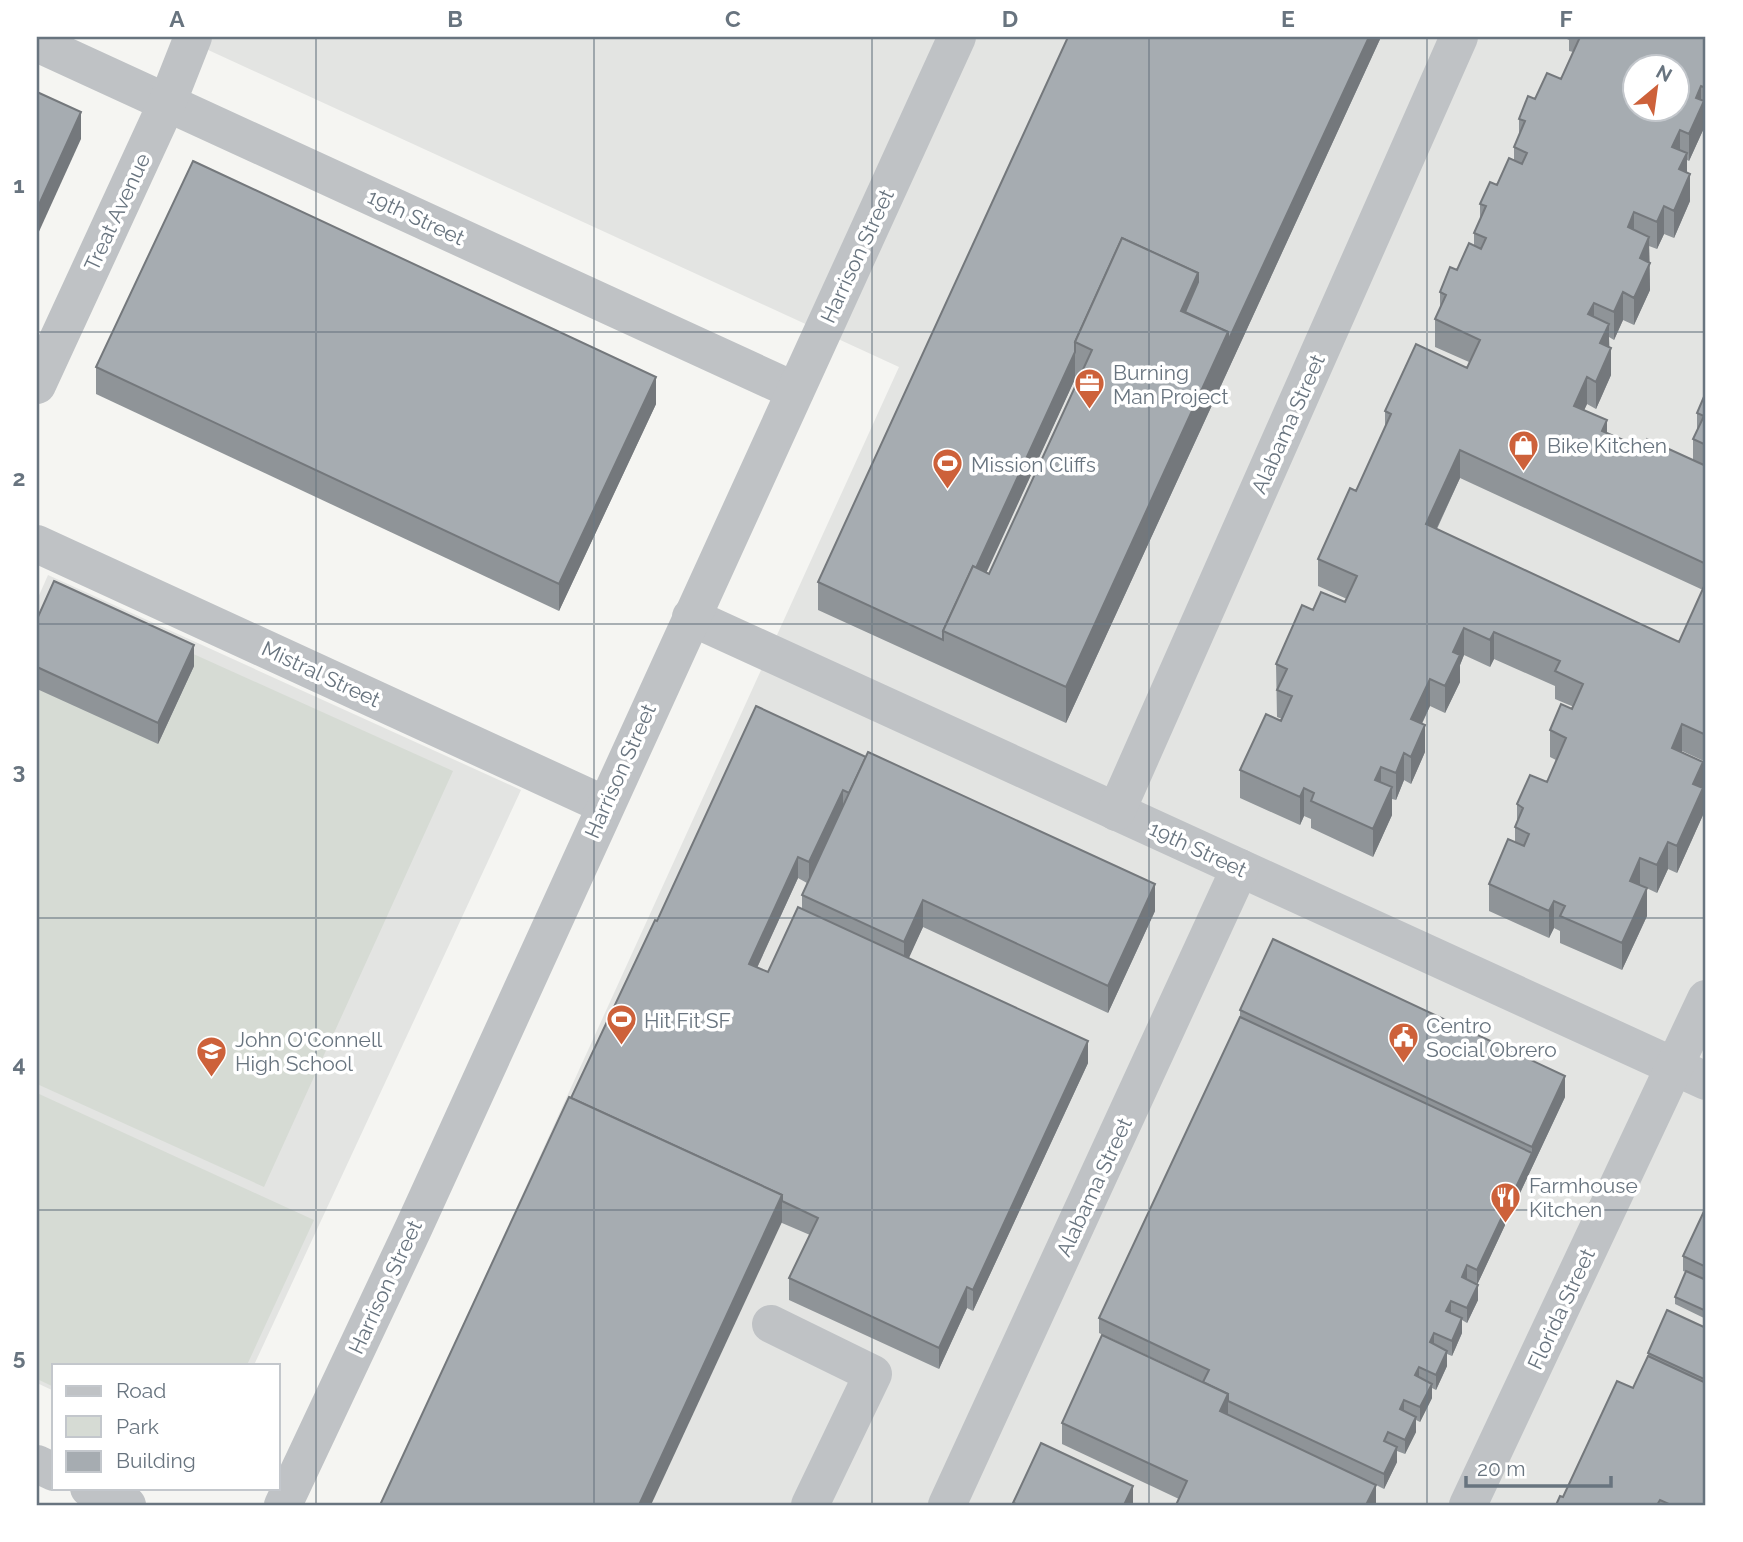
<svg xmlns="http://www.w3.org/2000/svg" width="1743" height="1542" viewBox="0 0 1743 1542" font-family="Raleway,sans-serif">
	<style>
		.built { fill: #e3e4e2; fill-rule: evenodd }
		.green { fill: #d6dbd4 }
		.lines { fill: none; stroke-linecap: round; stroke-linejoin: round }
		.minor { stroke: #bfc2c5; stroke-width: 38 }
		.wall { fill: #8f9498; fill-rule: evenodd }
		.shaded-wall { fill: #74787c }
		.building { fill: #a6acb1; stroke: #74787c; stroke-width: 2; fill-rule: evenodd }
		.grid { fill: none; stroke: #68747f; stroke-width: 2; stroke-opacity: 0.55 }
		.labels { text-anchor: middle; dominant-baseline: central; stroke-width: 7; stroke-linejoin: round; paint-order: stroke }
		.street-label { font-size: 21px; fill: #68747f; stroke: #fff }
		.poi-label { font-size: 21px; fill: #68747f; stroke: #fff; text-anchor: start }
		.neatline { fill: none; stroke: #68747f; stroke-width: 2.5 }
		.grid-label { font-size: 23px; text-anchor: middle; font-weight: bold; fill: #68747f }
	</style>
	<rect width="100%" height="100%" fill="#f5f5f2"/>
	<g class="built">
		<path d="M180,37h1526v1468h-1325l518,-1138zM1634,66h42v42h-42z"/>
		<path d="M48,575l473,215 -267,575h-200v26l-17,-8v-783z"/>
	</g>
	<g class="green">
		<path d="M56,592l397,179 -189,416 -227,-103v-449z"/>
		<path d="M37,1093l277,127 -67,145h-193v22l-17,-8z"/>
	</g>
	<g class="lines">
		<g class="minor">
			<path d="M37,43l758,348"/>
			<path d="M37,385l130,-282 26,-66"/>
			<path d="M37,544l568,261"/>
			<path d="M691,617l1015,464"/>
			<path d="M1116,812l343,-775"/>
			<path d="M771,1324l102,50 -63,131"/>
			<path d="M37,1464l17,8"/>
			<path d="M89,1488l38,17"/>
			<path d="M283,1505l131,-278 543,-1190"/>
			<path d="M947,1505l293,-637"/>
			<path d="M1468,1505l238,-506"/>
		</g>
	</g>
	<g class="wall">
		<path d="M1068,37h313l-315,686 -248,-113v-28zM1075,379l3,1 -89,194 -3,-2z"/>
		<path d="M1567,37h139v78l-2,-1v14l-15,33 -2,-1v13l3,28 -16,37 -10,-4 -7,15 -8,-3 1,44 -16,35 -11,-5 -9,20 -5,-3 2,38 -15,34 -9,-5 -3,6 23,23 35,15 51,12v-21l4,-9v-17l9,-21v370l-24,-11v1l21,10v53l-26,58 -9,-4 -11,24 -17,-8 7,31 -25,54 -62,-27v-12l-6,-3 -5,10 -60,-27v-27l26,-42v-15l2,-5v-18l30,-22 9,-22 -6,-3v-27l22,-21 2,-2 -19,-8v-13l-61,-27 -4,8 -26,-12 -4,10v17l-15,31 -15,-7 -8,18 3,28 -14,32 -7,-4 -8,20 -4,-1v16l-19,42 -62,-29v-9l-7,-3 -4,9 -60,-27v-28l42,-51 -5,-2 -1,-53 37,-54 32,-8 2,-3 -29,-13v-27l38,-68 29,-64v-16l82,-43 2,-6 -34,-15v-28l5,-10v-17l17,-22 17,-25v-12l6,-13v-16l17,-19 17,-25v-13l5,-11v-17l16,-20 26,-20 12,-27 -4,-1v-11l-2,-1zM1460,478l243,112 -24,52 -242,-113z"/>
		<path d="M96,367l560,37 -97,207 -463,-217z"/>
		<path d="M37,619l157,47 -36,78 -121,-55z"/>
		<path d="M756,706l399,205 -47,102 -185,-86 -15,31 180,105 -115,248 -6,-3 -28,61 -150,-69v-22l21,-43 -28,-12 -211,-125 86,-177zM798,878l9,5 -5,12v14l-34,63 -11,-4z"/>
		<path d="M1240,1010l325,87 -88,188 1,15 -11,23 -5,-3v13l-10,23 -5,-2v12l-11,24 -4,-2v10l-12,24 -4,-2v12l-11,22 -8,-3v11l-13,27 -8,-4v20l-197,-6 -117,-55v-21l142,-41 -105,-49v-15l141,-301z"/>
		<path d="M1706,1207v112l-31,-15v-7l11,-25 -3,-1v-15z"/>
		<path d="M1706,1328v177h-150l7,-8 70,-109 15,-32v-3z"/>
	</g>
	<g class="shaded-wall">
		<path d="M1369,37h12l-315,686v-36l162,-355z"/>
		<path d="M1701,86v21l3,-6v27l-15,33v-27l7,-36z"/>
		<path d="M81,112v27l-44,97v-27z"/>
		<path d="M1680,130v27l-8,-10z"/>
		<path d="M1687,153v27l-8,-11z"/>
		<path d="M1690,174v27l-16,37v-27z"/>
		<path d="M1664,206v28l-7,15v-27z"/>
		<path d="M1634,212v27l-6,-12z"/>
		<path d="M1649,237l1,53 -16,35v-27l6,-40z"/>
		<path d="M1198,273v36l-6,15 -11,-13z"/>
		<path d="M1623,292v28l-9,20v-28z"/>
		<path d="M1594,303v27l-6,-16z"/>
		<path d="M1609,324v27l-9,-8z"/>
		<path d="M1611,348v27l-15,34v-27z"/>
		<path d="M1075,352v27l-118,258 -10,-5z"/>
		<path d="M656,377v27l-97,207v-27z"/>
		<path d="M1587,377v27l-13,29v-27z"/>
		<path d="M1607,420v28l-5,-17z"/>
		<path d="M1460,450v28l-34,73v-27z"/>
		<path d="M1464,628v27l-4,10v17l-15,31v-27l8,-34z"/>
		<path d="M1494,632v27l-4,8v-27z"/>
		<path d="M194,645v21l-36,78v-21z"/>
		<path d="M1430,679v27l-19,40v-27z"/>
		<path d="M1682,724v27l-10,24v-27z"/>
		<path d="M1425,725v27l-14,32v-27z"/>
		<path d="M1404,753v27l-8,20v-27z"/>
		<path d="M1703,762v53l-26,58v-27l16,-62z"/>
		<path d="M1381,767v27l-6,-14z"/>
		<path d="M1392,787v28l-19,42v-28z"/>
		<path d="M1304,788v28l-4,9v-28z"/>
		<path d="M843,790v22l-34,71v-21z"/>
		<path d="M1668,842v27l-11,24v-28z"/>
		<path d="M798,857v21l-49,107v-21z"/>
		<path d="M1640,858v27l-10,-4z"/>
		<path d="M1155,884v27l-47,102v-27z"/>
		<path d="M1647,888v28l-25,54v-27z"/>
		<path d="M923,900v27l-19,42v-27z"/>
		<path d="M1554,901v27l-5,10v-27z"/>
		<path d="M1088,1041v22l-115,248v-21z"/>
		<path d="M1565,1076v21l-88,188v-15l55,-117v-6z"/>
		<path d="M782,1195v27l-131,283h-12z"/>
		<path d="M1467,1265v15l-5,-3z"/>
		<path d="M1478,1285v15l-11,23v-15z"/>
		<path d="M967,1287v21l-28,61v-21z"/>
		<path d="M1451,1301v14l-5,-4z"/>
		<path d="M1462,1318v15l-10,23v-15z"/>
		<path d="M1434,1333v15l-4,-6z"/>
		<path d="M1447,1351v15l-11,24v-15z"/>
		<path d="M1419,1367v14l-4,-6z"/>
		<path d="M1432,1384v14l-12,24v-15z"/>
		<path d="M1228,1394v21l-8,-4z"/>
		<path d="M1404,1400v14l-4,-5z"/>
		<path d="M1416,1417v15l-11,22v-14z"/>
		<path d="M1397,1447v15l-13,27v-15z"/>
		<path d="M1376,1485v20h-10z"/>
		<path d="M1133,1486v19h-9z"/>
	</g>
	<g class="building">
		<path d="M1068,37h301l-141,304v-9l-43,-20 13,-30v-9l-76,-35 -47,104v10l-99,216 -3,-2 -30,65v9l-125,-58z"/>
		<path d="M1580,37h126v51l-5,-2 -5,12 8,3 -15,33 -9,-4 -8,17 15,6 -8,16 11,5 -16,37 -10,-5 -7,16 -23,-10 -6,15 21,10 -9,21 10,5 -16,35 -11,-6 -9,20 -20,-9 -6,11 21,10 -9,19 11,5 -15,34 -9,-5 -13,29 33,14 -5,11 40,17 5,-9 59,27v98l-246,-114 -34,74 253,118 27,-60v153l-24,-11 -10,24 31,14 -10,22 10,4 -26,58 -9,-4 -11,23 -17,-7 -10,23 17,7 -25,55 -62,-27 5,-10 -11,-5 -5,10 -60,-27 19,-45 16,7 5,-12 -14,-7 8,-19 -6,-4 13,-29 17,7 19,-44 -16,-8 11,-26 11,5 11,-25 -28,-13 5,-10 -66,-29 -4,8 -26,-12 -11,24 7,3 -15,31 -15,-7 -19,40 14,6 -14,32 -7,-4 -8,20 -15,-6 -6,13 17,7 -19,42 -62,-28 3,-8 -10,-5 -4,9 -60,-27 26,-56 15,7 11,-25 -15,-6 10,-21 -11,-5 26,-59 11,5 8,-18 24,10 12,-26 -39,-17 32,-71 6,3 35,-77 -6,-3 31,-67 51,24 13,-28 -45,-21 11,-24 -6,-3 10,-25 7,3 12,-27 12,6 5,-11 -12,-5 12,-27 -6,-2 10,-22 7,3 12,-27 13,6 5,-11 -13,-6 11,-26 -6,-2 9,-23 7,3 12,-26 14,6zM1634,66h42v42h-42z"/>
		<path d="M37,92l44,20 -44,97z"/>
		<path d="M193,161l463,216 -97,207 -463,-217z"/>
		<path d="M1122,238l76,35 -17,38 47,21 -162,355 -123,-56 30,-65 16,8 103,-224 -17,-8z"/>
		<path d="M1706,392v53l-13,-6 11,-23 -7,-3z"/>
		<path d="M54,581l140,64 -36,78 -121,-56v-48z"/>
		<path d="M756,706l110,51 -17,36 -6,-3 -34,72 -11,-5 -49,107 19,8 30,-65 290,134 -115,249 -6,-3 -28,61 -150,-70 29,-60 -36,-17v-6l-211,-97 84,-178 2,1z"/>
		<path d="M868,752l287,132 -47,102 -185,-86 -19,42 -102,-47z"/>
		<path d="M1273,939l292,137 -33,71 -292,-137z"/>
		<path d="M1240,1017l292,136 -55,117 -10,-5 -5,12 16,8 -11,23 -16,-7 -5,10 16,7 -10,23 -18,-8 -4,9 17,9 -11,24 -17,-8 -4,8 17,9 -12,23 -16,-7 -4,9 16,8 -11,23 -17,-8 -4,9 13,6 -13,27 -156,-73v-7l-25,-12 6,-12 -110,-52z"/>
		<path d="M569,1097l213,98 -143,310h-259z"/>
		<path d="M1706,1207v60l-23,-11z"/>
		<path d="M1686,1271l20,9v31l-31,-14z"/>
		<path d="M1667,1310l39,18v52l-58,-27z"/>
		<path d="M1102,1335l126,59 -8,17 156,74 -10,20h-190l11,-24 -125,-58z"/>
		<path d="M1648,1356l58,27v122h-35l-11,-5 -3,5h-101l4,-9 3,1 54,-116 16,7z"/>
		<path d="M1041,1443l92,43 -9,19h-105l-6,-2z"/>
	</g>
	<path class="grid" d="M316,37v1468M594,37v1468M872,37v1468M1149,37v1468M1427,37v1468M37,332h1669M37,624h1669M37,918h1669M37,1210h1669"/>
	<defs>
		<symbol id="office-pin" viewBox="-11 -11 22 30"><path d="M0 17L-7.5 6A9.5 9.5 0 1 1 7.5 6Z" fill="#cd613a" stroke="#fff"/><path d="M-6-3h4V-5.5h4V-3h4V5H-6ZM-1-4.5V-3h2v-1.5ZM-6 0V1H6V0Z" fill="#fff"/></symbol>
		<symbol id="shop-pin" viewBox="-11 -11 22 30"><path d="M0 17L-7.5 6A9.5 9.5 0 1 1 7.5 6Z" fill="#cd613a" stroke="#fff"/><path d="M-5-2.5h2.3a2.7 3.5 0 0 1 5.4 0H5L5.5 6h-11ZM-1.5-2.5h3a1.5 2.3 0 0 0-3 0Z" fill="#fff"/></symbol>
		<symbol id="stadium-pin" viewBox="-11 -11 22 30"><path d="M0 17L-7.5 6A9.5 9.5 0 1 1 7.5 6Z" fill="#cd613a" stroke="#fff"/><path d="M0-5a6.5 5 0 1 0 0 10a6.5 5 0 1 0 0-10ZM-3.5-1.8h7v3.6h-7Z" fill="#fff"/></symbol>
		<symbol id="civic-pin" viewBox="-11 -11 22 30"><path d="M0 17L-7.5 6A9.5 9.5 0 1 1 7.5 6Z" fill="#cd613a" stroke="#fff"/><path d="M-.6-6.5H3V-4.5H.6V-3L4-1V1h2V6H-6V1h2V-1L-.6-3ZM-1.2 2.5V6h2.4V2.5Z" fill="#fff"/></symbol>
		<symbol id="school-pin" viewBox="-11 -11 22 30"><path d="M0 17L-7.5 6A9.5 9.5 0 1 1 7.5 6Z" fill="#cd613a" stroke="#fff"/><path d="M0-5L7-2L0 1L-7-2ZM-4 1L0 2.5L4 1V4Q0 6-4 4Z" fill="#fff"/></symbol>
		<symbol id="restaurant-pin" viewBox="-11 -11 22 30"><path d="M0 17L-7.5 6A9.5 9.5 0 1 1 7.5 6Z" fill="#cd613a" stroke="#fff"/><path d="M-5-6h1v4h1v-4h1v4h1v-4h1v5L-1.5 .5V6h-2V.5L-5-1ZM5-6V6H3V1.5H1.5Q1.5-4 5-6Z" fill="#fff"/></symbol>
	</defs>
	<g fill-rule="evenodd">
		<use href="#office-pin" x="1072" y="366" width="35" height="47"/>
		<use href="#shop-pin" x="1506" y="428" width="35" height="47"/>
		<use href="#stadium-pin" x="930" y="446" width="35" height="47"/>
		<use href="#stadium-pin" x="604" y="1002" width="35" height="47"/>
		<use href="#civic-pin" x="1386" y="1020" width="35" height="47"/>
		<use href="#school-pin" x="194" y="1034" width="35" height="47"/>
		<use href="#restaurant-pin" x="1488" y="1180" width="35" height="47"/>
	</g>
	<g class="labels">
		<g class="street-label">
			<text transform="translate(117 212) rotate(-65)">Treat Avenue</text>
			<text transform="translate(416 217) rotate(25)">19th Street</text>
			<text transform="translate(857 256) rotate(-65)">Harrison Street</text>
			<text transform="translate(1288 424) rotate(-66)">Alabama Street</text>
			<text transform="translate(321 674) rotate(25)">Mistral Street</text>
			<text transform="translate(620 771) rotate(-66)">Harrison Street</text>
			<text transform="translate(1198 849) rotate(25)">19th Street</text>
			<text transform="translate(1094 1187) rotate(-65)">Alabama Street</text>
			<text transform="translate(385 1287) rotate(-65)">Harrison Street</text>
			<text transform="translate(1561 1309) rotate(-65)">Florida Street</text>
		</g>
		<g class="poi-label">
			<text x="1113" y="372">Burning<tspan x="1113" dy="24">Man Project</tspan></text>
			<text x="1547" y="445">Bike Kitchen</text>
			<text x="971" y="464">Mission Cliffs</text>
			<text x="644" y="1020">Hit Fit SF</text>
			<text x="1426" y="1025">Centro<tspan x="1426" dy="24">Social Obrero</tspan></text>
			<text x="235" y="1039">John O'Connell<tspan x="235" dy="24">High School</tspan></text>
			<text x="1529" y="1185">Farmhouse<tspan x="1529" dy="24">Kitchen</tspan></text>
		</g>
	</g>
	<rect width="1743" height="1542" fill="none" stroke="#ffffff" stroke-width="77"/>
	<rect x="52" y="1364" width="228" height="126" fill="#ffffff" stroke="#c3c7cc" stroke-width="2"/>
	<rect x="66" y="1386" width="35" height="10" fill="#bfc2c5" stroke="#c3c7cc" stroke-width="2"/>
	<text x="116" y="1398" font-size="21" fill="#68747f">Road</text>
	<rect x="66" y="1416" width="35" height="21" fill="#d6dbd4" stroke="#c3c7cc" stroke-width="2"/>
	<text x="116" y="1434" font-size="21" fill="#68747f">Park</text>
	<rect x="66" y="1451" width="35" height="21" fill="#a6acb1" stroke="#c3c7cc" stroke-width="2"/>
	<text x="116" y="1468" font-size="21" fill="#68747f">Building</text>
	<g transform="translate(1656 88) rotate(29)"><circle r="33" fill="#ffffff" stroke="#c3c7cc" stroke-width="2"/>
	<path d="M0-5L12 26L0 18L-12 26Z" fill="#cd613a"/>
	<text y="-10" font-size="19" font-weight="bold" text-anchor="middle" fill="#68747f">N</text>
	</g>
	<path d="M1466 1476v10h145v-10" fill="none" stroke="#68747f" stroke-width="3.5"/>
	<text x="1477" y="1476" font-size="21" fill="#68747f" stroke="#ffffff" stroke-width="5" paint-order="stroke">20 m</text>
	<rect x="38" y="38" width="1666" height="1466" class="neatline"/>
	<g class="grid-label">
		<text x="177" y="27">A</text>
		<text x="455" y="27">B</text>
		<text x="733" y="27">C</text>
		<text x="1010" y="27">D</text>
		<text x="1288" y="27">E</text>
		<text x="1566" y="27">F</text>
		<text x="19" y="193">1</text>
		<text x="19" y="486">2</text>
		<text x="19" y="779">3</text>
		<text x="19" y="1072">4</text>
		<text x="19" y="1365">5</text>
	</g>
</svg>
